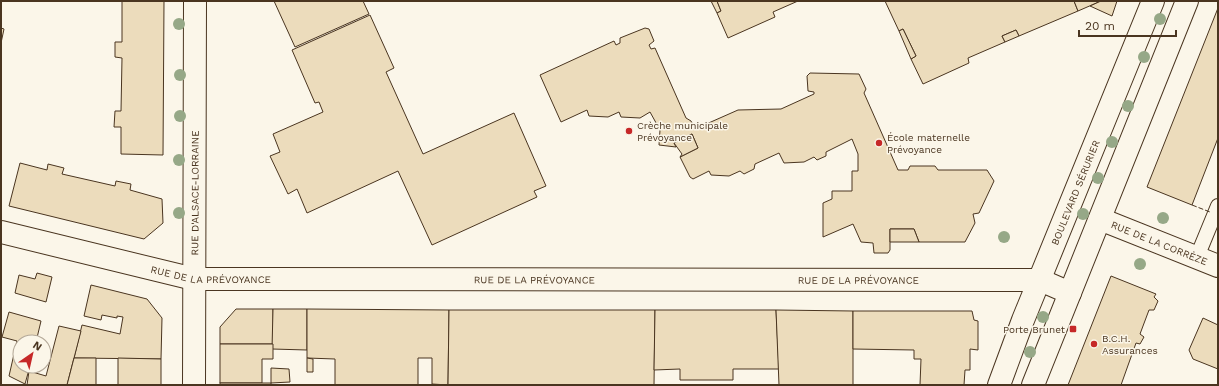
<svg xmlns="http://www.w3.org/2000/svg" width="1219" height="386" viewBox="0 0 1219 386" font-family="'Work Sans',sans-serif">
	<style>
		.building { fill: #ecdcbc; stroke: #4a3520 }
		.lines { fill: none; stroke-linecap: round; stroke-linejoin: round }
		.service-casing { stroke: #4a3520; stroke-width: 16 }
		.minor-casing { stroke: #4a3520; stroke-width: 24 }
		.tertiary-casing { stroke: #4a3520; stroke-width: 24 }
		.service { stroke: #fbf6e9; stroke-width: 14 }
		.minor { stroke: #fbf6e9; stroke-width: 22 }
		.tertiary { stroke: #fbf6e9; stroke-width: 22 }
		.fence { stroke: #4a3520; stroke-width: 1; stroke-dasharray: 5 2; stroke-linecap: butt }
		.tree { fill: #96a887 }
		.poi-dot { fill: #c62828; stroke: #fbf6e9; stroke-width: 1.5 }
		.labels { text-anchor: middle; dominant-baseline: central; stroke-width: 3; stroke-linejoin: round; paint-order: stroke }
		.poi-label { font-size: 10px; fill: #4a3520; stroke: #fbf6e9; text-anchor: start }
		.street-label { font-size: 10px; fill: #4a3520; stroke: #fbf6e9 }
	</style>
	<rect width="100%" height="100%" fill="#fbf6e9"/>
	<g class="building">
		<path d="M122,1h42l-1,154 -42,-1v-27h-7l1,-16h6l1,-53 -7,-1v-15h7z"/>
		<path d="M274,1h89l6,13 -74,33z"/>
		<path d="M711,1h6l4,10 -4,2z"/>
		<path d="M717,1h81l-25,11 2,5 -47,21 -11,-25 4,-2z"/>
		<path d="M885,1h189l4,10 -59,25 -3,-6 -14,6 3,6 -37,16 1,5 -46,21 -12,-25 5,-3 -13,-27 -4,2z"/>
		<path d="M1074,1h27l-23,10z"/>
		<path d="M1101,1h16l-5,15 -22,-10z"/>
		<path d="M1218,8v130l-26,67 -45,-18z"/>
		<path d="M370,15l24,53 -8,4 37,82 91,-41 32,73 -12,5 3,6 -105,48 -34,-74 -91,42 -10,-24 -9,5 -18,-38 10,-4 -7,-18 50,-22 -4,-10 -4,1 -23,-53z"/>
		<path d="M1,28l3,1 -3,14z"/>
		<path d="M645,28l4,1 5,12 -5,4 2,4 4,-1 31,70 5,3 4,8 43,-19 43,-1 33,-15v-2l-6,-1 -1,-15 3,-3 49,1 7,15 -2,4 34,77h10l2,-4h25l3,4h49l7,11 -15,32 -6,1 2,9 -10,19h-46l-5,-13h-24v21l-2,3h-14l-1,-10 -12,-1 -8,-18 -30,13v-34l9,-4v-8h20v-20h6v-17l-6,-15 -26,13v4l-9,4 -3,-3 -10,5 -20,1 -5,-10 -24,11 -1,5 -10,5 -4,-3 -11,5 -18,-1 -2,-4 -16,8 -3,-2 -10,-20 18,-9 -6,-14 -18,9 2,4 -17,-2 1,-15 -10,-18 -10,6 -19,-1 -2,-5 -11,5 -19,-1 -2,-6 -26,12 -21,-47 74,-34 2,4 4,-2v-5z"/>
		<path d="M903,29l13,27 -5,3 -12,-28z"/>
		<path d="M1016,30l3,6 -14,6 -3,-6z"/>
		<path d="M692,134l6,14 -18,9 2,-3 -8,-11z"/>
		<path d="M20,163l27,7 1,-6 16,4 -2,6 53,12 1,-5 15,3 -1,6 32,9 1,24 -19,16 -135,-33z"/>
		<path d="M890,229h24l5,13h-29z"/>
		<path d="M37,273l15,4 -6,25 -31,-9 4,-18 16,4z"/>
		<path d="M1111,276l45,18 -2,3 4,4 -4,9h-5l-9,24 4,3 -4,7 -4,-1 -15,42h-53z"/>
		<path d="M91,285l56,14 15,19 -1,41 -87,-1 8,-33 38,9 3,-17 -6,-1v2l-15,-3 -1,5 -17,-4z"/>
		<path d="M236,309h37v35h-53v-17z"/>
		<path d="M273,309h34v41l-35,-1z"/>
		<path d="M307,309l142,1 -1,75 -16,-1v-26h-14v27h-83v-26l-28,-1z"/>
		<path d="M449,310h206l-1,75h-206z"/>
		<path d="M655,310h121l3,59h-46v11h-53v-11l-26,1z"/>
		<path d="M776,310l77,1v74h-74z"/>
		<path d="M853,311h119l2,9 4,1v29l-8,-1v21h-5l-1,15h-44l1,-26h-7v-9l-61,-1z"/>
		<path d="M9,312l32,9 -5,21h-16v24h10l-5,18 -16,-8 8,-35 -15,-4z"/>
		<path d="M1203,318l15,7v44l-25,-10 -4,-9z"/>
		<path d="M59,326l22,5 -14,54h-40l2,-14 17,5z"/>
		<path d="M220,344h53v15h-11v24h-42z"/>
		<path d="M74,358h22v27h-29z"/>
		<path d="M118,358l43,1v26h-43z"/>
		<path d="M307,358l6,1v13h-6z"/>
		<path d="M271,368l18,1 1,13 -19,1z"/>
		<rect x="220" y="383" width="51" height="2"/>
	</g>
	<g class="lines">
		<defs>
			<path id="service" d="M1197,257l21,-51"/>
			<g id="minor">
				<path id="s1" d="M1100,219l118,47"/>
				<path id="s2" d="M1,232l193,47 846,1 30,13"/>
				<path id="s3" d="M194,385l1,-384"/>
			</g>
			<g id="tertiary">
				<path id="s4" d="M999,385l24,-65 130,-319"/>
				<path d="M1033,385l154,-384"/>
			</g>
		</defs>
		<use href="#service" class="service-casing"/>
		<use href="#minor" class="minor-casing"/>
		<use href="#tertiary" class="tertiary-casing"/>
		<use href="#service" class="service"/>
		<use href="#minor" class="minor"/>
		<use href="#tertiary" class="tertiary"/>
		<path class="fence" d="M1192,205l18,7"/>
	</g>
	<g class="tree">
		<circle cx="1160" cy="19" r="6"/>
		<circle cx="179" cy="24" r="6"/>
		<circle cx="1144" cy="57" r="6"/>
		<circle cx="180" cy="75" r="6"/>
		<circle cx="1128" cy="106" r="6"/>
		<circle cx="180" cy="116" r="6"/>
		<circle cx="1112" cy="142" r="6"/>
		<circle cx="179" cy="160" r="6"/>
		<circle cx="1098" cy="178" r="6"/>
		<circle cx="179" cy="213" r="6"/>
		<circle cx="1083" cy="214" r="6"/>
		<circle cx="1163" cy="218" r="6"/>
		<circle cx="1004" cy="237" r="6"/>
		<circle cx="1140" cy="264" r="6"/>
		<circle cx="1043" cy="317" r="6"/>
		<circle cx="1030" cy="352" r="6"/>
	</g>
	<g class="poi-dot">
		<circle cx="629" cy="131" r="4"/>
		<circle cx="879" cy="143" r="4"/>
		<rect x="1069" y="325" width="8" height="8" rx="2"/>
		<circle cx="1094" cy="344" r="4"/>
	</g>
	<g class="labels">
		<g class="poi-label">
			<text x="637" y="125">Crèche municipale<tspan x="637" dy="12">Prévoyance</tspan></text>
			<text x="887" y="137">École maternelle<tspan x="887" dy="12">Prévoyance</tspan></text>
			<text x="1065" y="329" text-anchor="end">Porte Brunet</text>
			<text x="1102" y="338">B.C.H.<tspan x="1102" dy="12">Assurances</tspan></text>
		</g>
		<g class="street-label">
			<text stroke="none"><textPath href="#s3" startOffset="192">RUE D'ALSACE-LORRAINE</textPath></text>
			<text stroke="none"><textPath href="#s4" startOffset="207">BOULEVARD SÉRURIER</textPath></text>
			<text stroke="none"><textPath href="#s1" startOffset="64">RUE DE LA CORRÈZE</textPath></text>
			<text stroke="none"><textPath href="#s2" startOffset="215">RUE DE LA PRÉVOYANCE</textPath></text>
			<text stroke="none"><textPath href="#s2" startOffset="539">RUE DE LA PRÉVOYANCE</textPath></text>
			<text stroke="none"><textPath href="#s2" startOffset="863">RUE DE LA PRÉVOYANCE</textPath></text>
		</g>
	</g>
	<rect width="1219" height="386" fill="none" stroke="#4a3520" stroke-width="4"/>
	<g transform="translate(32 354) rotate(34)"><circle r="19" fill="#fbf6e9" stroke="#b4a999"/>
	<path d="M0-3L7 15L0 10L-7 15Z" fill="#c62828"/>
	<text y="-6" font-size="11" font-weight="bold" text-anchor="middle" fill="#4a3520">N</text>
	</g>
	<path d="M1079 30v6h97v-6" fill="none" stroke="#4a3520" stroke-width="2"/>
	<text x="1085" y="30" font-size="12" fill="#4a3520" stroke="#fbf6e9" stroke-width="3" paint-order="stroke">20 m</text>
</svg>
